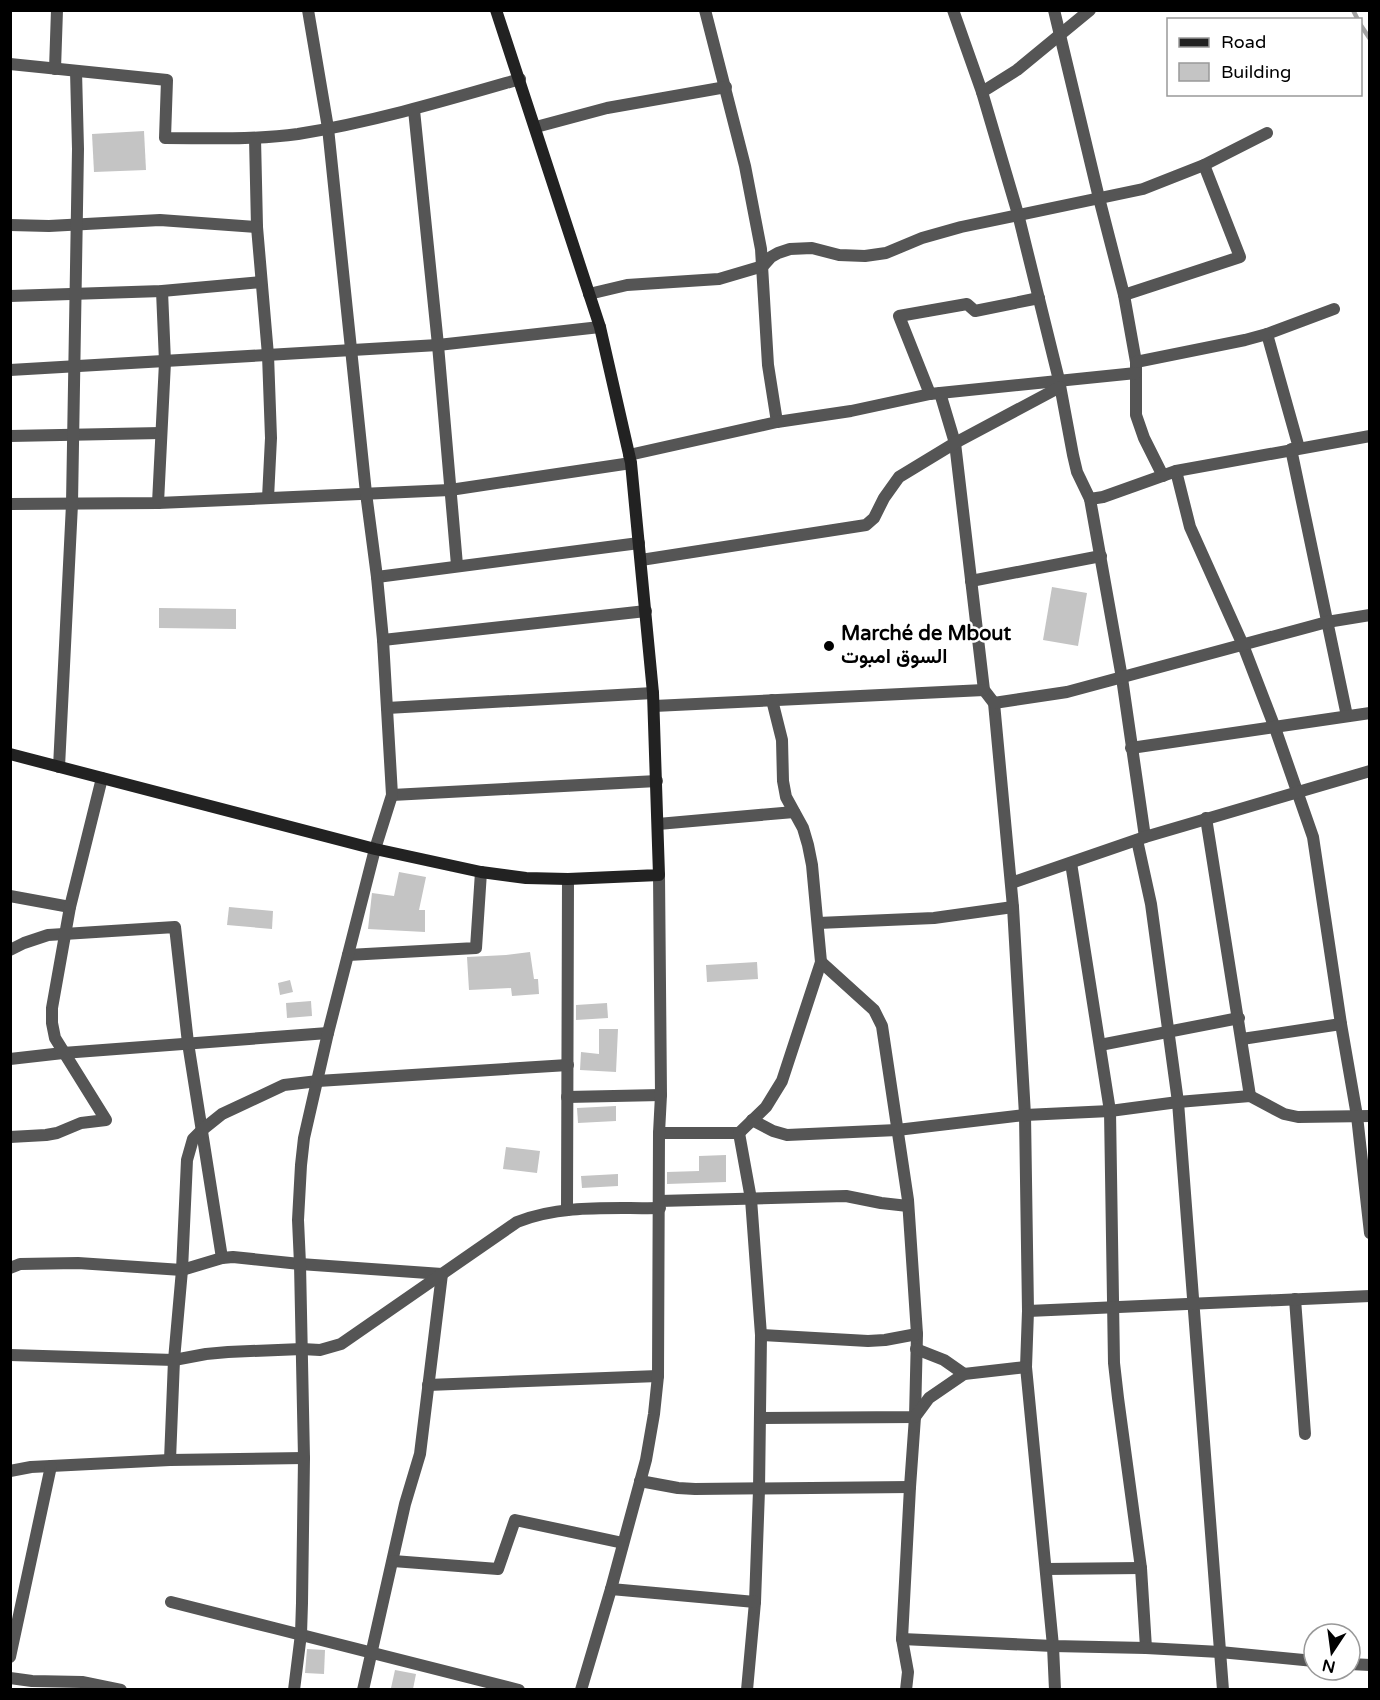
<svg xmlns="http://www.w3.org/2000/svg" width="1380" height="1700" viewBox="0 0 1380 1700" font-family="'Varela Round',Vazirmatn,sans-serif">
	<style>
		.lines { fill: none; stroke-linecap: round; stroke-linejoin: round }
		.stream { stroke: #a3a3a3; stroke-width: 4.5 }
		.building { fill: #c4c4c4 }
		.street { stroke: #555; stroke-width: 12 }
		.secondary { stroke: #222; stroke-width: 12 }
		.poi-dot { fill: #000; stroke: #fff; stroke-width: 2 }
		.labels { text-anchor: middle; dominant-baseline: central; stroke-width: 5; stroke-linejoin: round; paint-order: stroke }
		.poi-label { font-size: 20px; font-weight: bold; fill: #000; stroke: #fff; text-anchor: start }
	</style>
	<rect width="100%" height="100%" fill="#fff"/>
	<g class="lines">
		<g class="stream">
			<path d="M1353,10l5,10"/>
			<path d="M1360,24l10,15"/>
		</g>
	</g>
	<g class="building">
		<path d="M144,131l2,39 -52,2 -2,-38z"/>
		<path d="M1052,587l35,6 -9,53 -35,-6z"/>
		<path d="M159,608l77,1v20l-77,-1z"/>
		<path d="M399,872l27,5 -7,33h6v22l-57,-3 4,-36 22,3z"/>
		<path d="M229,907l44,4 -1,18 -45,-4z"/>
		<path d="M530,952l4,27h4l1,15 -27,2 -1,-8 -42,2 -2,-33 39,-2z"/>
		<path d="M757,962l1,17 -51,3 -1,-17z"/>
		<path d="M290,980l3,12 -13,3 -2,-12z"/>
		<path d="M311,1001l1,15 -25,2 -1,-15z"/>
		<path d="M607,1003l1,15 -32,2v-15z"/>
		<path d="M599,1029h19l-2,43 -36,-2 1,-18 18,2z"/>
		<path d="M616,1106v15l-38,2 -1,-15z"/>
		<path d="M506,1147l34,4 -3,22 -34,-4z"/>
		<path d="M726,1155v27l-59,2v-12l32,-1v-15z"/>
		<path d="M618,1174v12l-36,2 -1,-12z"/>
		<path d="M307,1649l18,1 -1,24 -19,-1z"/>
		<path d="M395,1670l21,4 -3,15 -22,-1z"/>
	</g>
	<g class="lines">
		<g class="street">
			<path d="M705,10l40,156 16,83 7,116 9,57"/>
			<path d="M953,10l29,82 36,122 41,166 14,75 4,17 13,27 32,179 23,159"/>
			<path d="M1054,10l45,188 25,97 12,67v53l8,23 19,38"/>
			<path d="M10,64l157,16 -2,58c44,0 89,2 133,-4 75,-12 149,-34 222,-55"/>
			<path d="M55,69l2,-59"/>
			<path d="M982,92l35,-22 73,-60"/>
			<path d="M414,110l24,235 19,220"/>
			<path d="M536,127l71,-19 119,-21"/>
			<path d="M255,138l2,89 11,128 3,83 -3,60"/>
			<path d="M10,225l39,1 111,-6 97,7"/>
			<path d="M589,294l38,-9 92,-6 44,-13 8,-9 7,-4 12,-4 22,-1 27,7 26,1 21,-3 36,-15 39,-11 182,-38 61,-24 63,-32"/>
			<path d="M1124,295l116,-38 -36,-92"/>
			<path d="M10,296l152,-5 99,-9"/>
			<path d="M1267,334l32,114"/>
			<path d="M1136,362l109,-22 22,-6 67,-25"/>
			<path d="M10,370l428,-25 162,-18"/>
			<path d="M940,393l15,50 29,247 10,13 19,204 12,208 3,196 -2,56 27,279 2,44"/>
			<path d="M930,394l-31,-78 68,-12 8,7 64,-13"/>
			<path d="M10,436l151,-3"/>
			<path d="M1291,449l56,267"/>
			<path d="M629,455l148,-33 74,-11 79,-17 206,-21"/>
			<path d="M1176,471l14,56 53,118 32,83 38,109 28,187 16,92 13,117"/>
			<path d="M1090,499l13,-2 73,-26 194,-35"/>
			<path d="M158,503l7,-141 -3,-71"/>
			<path d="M10,504l148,-1 292,-13 181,-27"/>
			<path d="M641,560l225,-35 8,-7 10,-20 15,-21 56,-34 105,-56"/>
			<path d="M377,577l262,-34"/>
			<path d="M971,581l130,-25"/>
			<path d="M383,640l263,-29"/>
			<path d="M994,703l73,-11 260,-70 43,-7"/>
			<path d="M654,706l330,-16"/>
			<path d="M387,708l266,-15"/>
			<path d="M1131,748l239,-35"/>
			<path d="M59,767l13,-263 6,-355 -2,-78"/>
			<path d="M392,795l265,-14"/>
			<path d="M1206,818l44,278"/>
			<path d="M658,824l136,-12"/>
			<path d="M1137,840l14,64 27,198 45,588"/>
			<path d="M1071,863l39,248 4,252 4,35 23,170 5,80"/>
			<path d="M1011,883l134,-46 225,-66"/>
			<path d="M10,896l60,11"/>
			<path d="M818,923l116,-5 79,-11"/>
			<path d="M10,950l14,-7 24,-8 127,-8 13,116 34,215"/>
			<path d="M348,955l128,-7 5,-76"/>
			<path d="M821,962l53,48 8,16 26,174 9,134 -2,83 -5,70 -8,152 6,33 -2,18"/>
			<path d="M1242,1039l99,-15"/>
			<path d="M1100,1045l139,-27"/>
			<path d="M10,1059l53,-6 265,-20"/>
			<path d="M567,1097l94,-2"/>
			<path d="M752,1120l21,11 14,4 110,-5 128,-15 85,-4 68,-9 72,-6 34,18 14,3 72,-1"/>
			<path d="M659,1133h80l27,-26 16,-26 39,-119 -9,-97 -4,-20 -5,-17 -17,-31 -3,-16 -1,-41 -10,-40"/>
			<path d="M739,1133l12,66 10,136 -2,155 -4,112 -8,88"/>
			<path d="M10,1137l36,-2 11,-2 24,-10 25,-3 -51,-82 -3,-15v-15l18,-101 32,-129"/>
			<path d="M659,1201l187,-5 35,7 27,3"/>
			<path d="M567,1210l1,-331"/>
			<path d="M10,1268l10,-4 58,-1 104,7 40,-12 11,-1 67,7 142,10 -22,180 -15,50 -42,186"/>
			<path d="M1295,1299l10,135"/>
			<path d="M1028,1311l342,-15"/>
			<path d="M761,1335l107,6 17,-1 32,-6"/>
			<path d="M916,1349l28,11 20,14"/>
			<path d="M10,1355l164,5 32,-6 22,-2 74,-3 18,1 21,-6 176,-122c45,-18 95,-13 143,-14"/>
			<path d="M428,1385l230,-9"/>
			<path d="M760,1418l155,-1 14,-19 35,-24 62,-7"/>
			<path d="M170,1460l4,-100 8,-90 5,-110 6,-21 9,-9 20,-16 15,-7 47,-22 34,-4 250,-16"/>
			<path d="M10,1471l21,-4 139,-7 134,-2"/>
			<path d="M640,1481l38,7 17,1 215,-2"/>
			<path d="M393,1561l105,8 17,-49 108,23"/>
			<path d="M1046,1569l95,-1"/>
			<path d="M611,1589l144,13"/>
			<path d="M171,1602c116,29 231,59 348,88"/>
			<path d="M902,1639l151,7 93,2 74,4 94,9"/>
			<path d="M10,1657l41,-191"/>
			<path d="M1350,1664l20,1"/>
			<path d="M10,1678l22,3 50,1 39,8"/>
			<path d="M294,1690l7,-56 1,-31 2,-145 -4,-194 -2,-44 3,-55 3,-27 24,-105 47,-184 17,-54 -9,-155 -6,-63 -11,-84 -38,-365 -20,-118"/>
			<path d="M581,1690l30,-101 35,-129 8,-46 4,-38 1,-243 2,-38 -2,-220"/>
		</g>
		<path class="secondary" d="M10,754l365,95 106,23 45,6 42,1 91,-4 -6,-182 -22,-230 -31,-136 -104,-317"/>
	</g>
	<circle class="poi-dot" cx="829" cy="646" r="6"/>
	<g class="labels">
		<g class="poi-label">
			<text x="841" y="634">Marché de Mbout<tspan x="841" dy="23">السوق امبوت</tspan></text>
		</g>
	</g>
	<rect width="1380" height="1700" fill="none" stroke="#000000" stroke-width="24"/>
	<rect x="1167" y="18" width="195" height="78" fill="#ffffff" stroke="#999999" stroke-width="1.5"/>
	<rect x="1179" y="38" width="30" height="9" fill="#222222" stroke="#999999" stroke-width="1.5"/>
	<text x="1221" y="48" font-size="18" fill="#000000">Road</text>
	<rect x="1179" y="63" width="30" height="18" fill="#c4c4c4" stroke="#999999" stroke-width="1.5"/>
	<text x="1221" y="78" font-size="18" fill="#000000">Building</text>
	<g transform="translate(1332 1652) rotate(193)"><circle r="28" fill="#ffffff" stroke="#999999" stroke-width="1.5"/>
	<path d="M0-4.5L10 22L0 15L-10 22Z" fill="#000000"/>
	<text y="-9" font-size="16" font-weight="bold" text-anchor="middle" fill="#000000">N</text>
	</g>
</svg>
